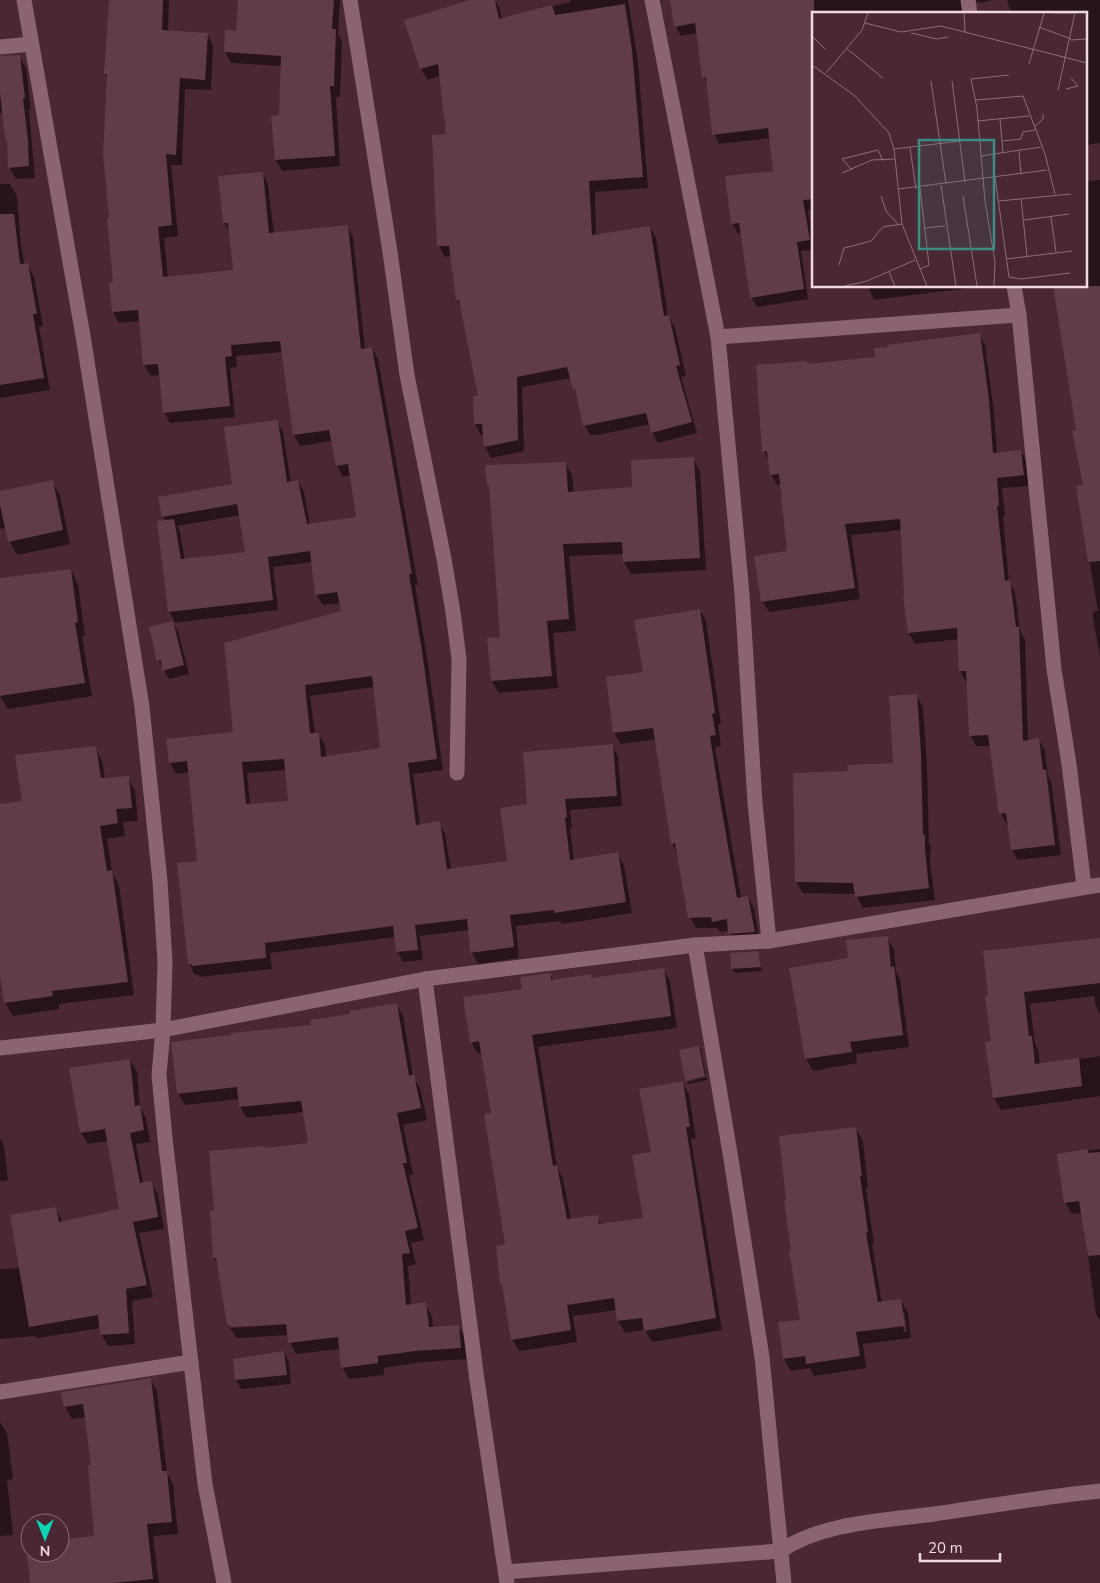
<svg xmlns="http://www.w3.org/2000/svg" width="1100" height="1583" viewBox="0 0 1100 1583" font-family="'Nunito Sans',sans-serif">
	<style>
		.shadow { fill: #0007; fill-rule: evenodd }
		.building { fill: #603b49; fill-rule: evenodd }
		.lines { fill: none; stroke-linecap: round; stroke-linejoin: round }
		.street { stroke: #8b6371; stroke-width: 15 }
		.inset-road { fill: none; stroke: #8c6e79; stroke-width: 1 }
		.view { fill: #3c8a85; fill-opacity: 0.15; stroke: #3c8a85; stroke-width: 2.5 }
		.inset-edge { fill: none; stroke: #f1d9e1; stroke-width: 2.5 }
	</style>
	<rect width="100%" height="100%" fill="#492734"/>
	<g class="shadow">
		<path d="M110,0h59l-1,32 39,2 6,11 -2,45 -26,-1 -3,76h-11l7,71 -14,2 4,40 66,-7 -3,-37 -7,-11 38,-50 6,11 6,50 73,-8 6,11 12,112 7,-1 6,11 40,226h-3l13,78 15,107 -30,4 7,51 19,-2 6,11 6,36 57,-8 20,-57 84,-60 6,11 4,50 -52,4 2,18h-2l4,33 43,-7 7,11 8,48 -70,11 -2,-3 -44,5 3,32 -41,6 -6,-11 -3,-23 -49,6 3,24 -20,2 -6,-11 -2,-14 -125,16 2,16 -73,8 -1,-3 -3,1 -6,-11 9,-102 -8,-90 -14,2 -6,-11 64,-30 108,-121 -2,-9 -17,2 -7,-11 -4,-32 -39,5 5,43 -105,13 5,8 11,43 -20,5 -11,-19 -8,-32 25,-6 -6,-10 -10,-90 7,-1 -3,-4 70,-32 44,-64 6,11 8,51 7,-2 6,11 6,33 48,-7 -7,-43 -8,2 -6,-11 -5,-25 -32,5 -6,-11 -11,-83 -47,4 1,11 -7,1 5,49 -65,6 -6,-11 -4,-37 -9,1 -7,-11 -4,-44 -21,2 -6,-11 -3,-28 5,-1 -5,-64 -2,-140 -3,-5zM241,515l6,38 -62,7 -5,-29 -3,-5zM374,687l7,62 -55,8 -1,-12 -7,-11h-3l-5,-38zM286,770l4,32 -40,2 -3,-31z"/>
		<path d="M240,0h100l-2,34 4,7 -2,56h-4l4,69 -58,5 -6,-11 4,-44 2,-50 -51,-3 -6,-11 13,-20z"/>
		<path d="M476,0h19l4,7 3,12 68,-17v-2h58l10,62 10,126 -53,4 1,43 54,-8 6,11 12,78 7,12 11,48 -5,1 16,56 -39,10 -6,-11 -2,-8 -52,11h-8l-6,-11 -7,-29 -3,-6 -3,-11 -49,9 2,64 -33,7 -6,-11 -1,-12h-3l-6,-11 5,-27 -17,-87 -6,-10 -6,-44 -6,1 -6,-11 9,-111 -7,-60 -13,5 -7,-11 -15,-48z"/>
		<path d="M671,0h321l-11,3 -8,-3 -9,14h-150v195l-6,1 6,40 -13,1 7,48 -51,8 -6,-10 -9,-64 -4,1 -5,-10 42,-52 -5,-34 -51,6 -5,-10 -6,-49 -4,-8 -7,-44 -16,3 -6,-10z"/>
		<path d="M1007,0h93v143l-14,2v-131h-75z"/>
		<path d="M19,56l7,12 5,42h-2l6,68 -19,1 -7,-12 -1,-25 -1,-3 -3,-26h-4v-56z"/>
		<path d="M1100,180v477l-7,-39v-6l5,-1 -21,-124 7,-1 -6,-55 -23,-136 -3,-9h34v-105z"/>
		<path d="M0,184h10l7,12 4,50 4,19 2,-1 7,13 9,49 -4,1 11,63 -50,8z"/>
		<path d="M868,286h108l1,1 -103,13z"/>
		<path d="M979,334l6,11 9,67 3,41 24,-2 6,11 2,24 -27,2 3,28h-2l6,66 6,10 5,39 5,8 3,102 11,-1 6,10 3,26 3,5 10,74 -43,5 -6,-10 -3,-26h-2l-6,-10 -10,-68h-15l-6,-11 -2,-53h-2l-6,-11 -1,-32 -44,5 -6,-11 -5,-37h2l-5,-66 -50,5 9,64 -91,13 -6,-10 26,-50 -7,-68 -5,1 -6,-11 -1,-12 -6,-10 42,-90 2,3 68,-7z"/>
		<path d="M693,459l7,12 6,99 -75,4 -7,-12 -1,-8 -54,2 7,75 -23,2 5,55 -59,5 -7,-12 9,-43 -11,-149 -2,-4 77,-22 7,12 2,18 59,-5z"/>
		<path d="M52,482l8,13 10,49 -53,11 -8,-14 -3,-13 -6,1v-36z"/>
		<path d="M71,570l7,14 7,52h-3l10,60 -84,13 -8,-13v-117z"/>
		<path d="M700,610l6,11 15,103h-3l3,22 -6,1 26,151 7,-1 6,11 6,35 -24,1 -7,-13 -9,1 -3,-4h-21l-6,-11 -12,-62 -6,-12 -16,-104 -35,5 -7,-11 30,-60z"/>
		<path d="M916,696l7,11 4,59 2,77 2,4 -1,15 5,38 -72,8 -7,-14 -53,-1 -7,-11 53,-110 45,-8z"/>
		<path d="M95,748l7,13 3,18 23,-1 7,13 3,30 -15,1 2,14 -18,3 5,33 7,13 15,110 -75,9v5l-46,7 -8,-13 -5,-36v-161l23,-4z"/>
		<path d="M887,938l7,11 2,23 4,7 9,68 -53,7 1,9 -44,8 -7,-12 -15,-90 58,-10z"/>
		<path d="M1100,939v75l-4,-8 -2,-10 -64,8 5,40 3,5 2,16 60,-9v40l-99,14 -7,-12 -8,-55 6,-1 -5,-45z"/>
		<path d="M757,952l2,4 3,15 -27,2 -3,-4z"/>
		<path d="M663,969l7,12 7,47 -139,19 19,120 6,11 8,42 26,-3 5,8 43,-6 7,-66 30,-71 7,12 7,44 -5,1 31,191 -70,12 -7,-12 -20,3 -7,-12 -1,-11 -44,6 4,26 -58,9 -7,-12 -8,-49 -2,-5 5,-40 -14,-131 -11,-61 -4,1 -7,-12 52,-52 27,-16 4,7 36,-6 2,5z"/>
		<path d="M396,1004l7,12 10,60 7,12 7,32 -24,5 10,49 -4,1 15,65 -13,3 5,21 -8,2 3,40 14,-2 7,12 1,12 25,-2 7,12 2,21 -45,3 -38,6v7l-35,4 -7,-12 -2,-18 -44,5 -6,-11 -1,-8 -51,3 -3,-2 -7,-11 -9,-58 -5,-9 -3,-46h4l49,-63 46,-4 -6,-33 -58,6 -6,-12 -1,-7 -54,6 -7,-12 134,-67zM293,1322v2l-62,4v-2z"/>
		<path d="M699,1047l2,4 5,24 -20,4z"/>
		<path d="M130,1060l7,12 3,36 6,10 4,24 -14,2 7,40 8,-1 7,11 6,35 -25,4 14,64 -21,4 3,43 -27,2 -7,-12v-6l-64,10 -2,-2 -35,3v-70l20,-1 36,-59 7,14 58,-13 -13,-69 -20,3 -7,-11z"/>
		<path d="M706,1077l1,3 -18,4 -2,-2z"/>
		<path d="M856,1129l7,12 5,47h-2l8,56 -2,1 10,58 19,-2 7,12 3,25 -48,6 3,24 -52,8 -4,-8 -19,3 -7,-12 17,-38 -8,-70zM902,1312h2l3,20h-3z"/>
		<path d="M0,1138l4,8 4,34 -8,1z"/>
		<path d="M1100,1149v172l-4,-7 -14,-101 -10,1 -7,-12 -7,-47z"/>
		<path d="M284,1353l5,9 2,22 -50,5 -5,-9z"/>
		<path d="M150,1379l7,12 10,82 6,11 5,50 -25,2 6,47h-127l-5,-38h3v8h30v-12l36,-4 -4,-71 -6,-49 -14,2 -7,-12 -2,-14z"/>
		<path d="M0,1422l7,11 6,46 -6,1 6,55 -13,1z"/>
	</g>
	<g class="building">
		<path d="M109,0h54l-1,30 46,3 -3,47 -25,-2 -4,77 -10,-1 6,71 -14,2 5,50 70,-7 -5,-47h-5l-5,-47 45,-4 6,61 79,-8 13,124 11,-2 40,227h-3l13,77 15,108 -29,4 8,62 24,-4 7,48 60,-8 -7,-53 27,-4 -4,-52 90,-8 4,52 -52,3 2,18 -2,1 5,42 48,-8 8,50 -72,11v-3l-44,5 4,32 -44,6 -3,-34 -52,6 3,25 -22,2 -3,-26 -128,17 1,15 -74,8 -1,-2h-3l-11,-101 20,-2 -7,-74 -3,-26 -18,2 -3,-24 67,-7 -9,-89 117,-32 -4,-19 -22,3 -5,-44 -42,6 5,43 -105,12 -11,-91 17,-2 7,40 64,-7 -8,-48 -75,13 -4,-20 74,-13 -8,-57 54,-7 9,62 11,-2 9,44 49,-7 -8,-53 -12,2 -7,-36 -36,5 -13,-94 -49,4 1,11 -7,1 5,49 -67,7 -5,-49 -15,1 -5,-55 -26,2 -3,-29 4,-1 -6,-64h2l-6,-64 4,-80h-3zM372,676l8,72 -59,9 -2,-24h-9l-5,-48zM284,759l4,42 -42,3 -4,-42z"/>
		<path d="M238,0h96l-2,29h4l-2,57h-4l5,70 -60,4 -4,-44 8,-1 2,-59 -57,-4 1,-22 11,1z"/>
		<path d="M470,0h25l4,19 53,-14 3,10 70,-11 7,46 11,127 -54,4 3,54 58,-9 14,90 5,-1 11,50 -4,1 16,56 -41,11 -5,-20 -63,13 -8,-37 -2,1 -6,-23 -50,10 1,63 -34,7 -2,-23h-8l-1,-28h5l-19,-96h-3l-7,-54h-12l-5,-111 14,-1 -8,-70 -18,5 -16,-49z"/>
		<path d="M670,0h144v199l-11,1 7,40 -13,2 7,47 -54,9 -11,-75 -8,1 -6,-48 48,-5 -5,-43 -56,7 -6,-58 -4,1 -7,-55 -21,4z"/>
		<path d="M20,55l5,43h-2l5,43 1,25 -21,2 -1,-29h-2l-5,-46v-37z"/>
		<path d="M0,214h14l6,50 8,-1 9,51h-4l11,64 -44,7z"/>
		<path d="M1053,286h47v275l-12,1 -12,-76 7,-1 -11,-54 4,-1z"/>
		<path d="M980,333l9,67 4,53 28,-3 3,25 -27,3 2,28h-2l8,75 5,-1 6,47h3l4,114 16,-3 4,32 3,-1 9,76 -44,5 -5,-37 -7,1 -11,-79 -19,1 -3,-65h-7l-2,-43 -49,5 -5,-38h1l-4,-76 -55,5 10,64 -94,14 -7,-46 33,-5 -8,-77 -9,1 -3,-24 -5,1 -6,-87 51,-4v3l68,-7 -1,-9 14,-1 -1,-2z"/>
		<path d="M694,457l6,101 -77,4 -1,-20 -59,2 6,75 -22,2 5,55 -61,5 -4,-43 13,-1 -11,-151h-2l-2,-21 81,-3 2,30 64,-5 -1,-27z"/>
		<path d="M53,480l10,50 -55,12 -8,-37v-14z"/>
		<path d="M71,569l7,53 -3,1 10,60 -85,13v-118z"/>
		<path d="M700,609l15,104 -3,1 4,21 -6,1 9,58 18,104 11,-2 7,36 -27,2 -1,-15 -15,3 -1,-5 -23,1 -13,-75 -4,1 -18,-116 -40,5 -7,-56 37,-5 -9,-52z"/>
		<path d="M173,621l11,44 -22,6 -1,-11 -4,1 -8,-34z"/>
		<path d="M917,694l4,59 2,82h2v15l4,38 -74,9 -2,-14 -58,-1 -2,-109 55,-2 -1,-6 46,-2 -4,-67z"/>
		<path d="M96,746l5,32 28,-2 3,32 -16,1 2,14 -18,3 7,45 5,-1 16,112 -76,9 1,5 -49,7 -4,-27v-172l22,-3 -7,-46z"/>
		<path d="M888,936l3,31 3,-1 9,69 -53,7 2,10 -47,7 -16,-91 59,-10 -2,-18z"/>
		<path d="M1100,938v45l-76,9 5,44h3l3,28 44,-6 3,28 -89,12 -8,-56 6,-1 -6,-45 3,-1 -5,-44z"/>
		<path d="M758,951l3,16 -30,2 -1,-16z"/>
		<path d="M664,968l7,48 -139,19 21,131 4,-1 10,54 31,-4 1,9 44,-6 -11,-63 19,-3 -12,-63 44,-8 7,46h-4l30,191 -72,13 -2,-13 -25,3 -3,-23 -47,7 4,25 -60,10 -9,-55h-2l-4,-39 9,-2 -21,-130 7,-1 -12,-72 -9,2 -7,-46 59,-8 -2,-12 31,-4v7l40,-6v4z"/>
		<path d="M397,1003l12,73 5,-2 7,34 -24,5 10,50h-4l15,65 -13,3 5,22 -8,1 4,51 20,-3 3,25 30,-2 2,23 -46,3 -37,5v7l-37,5 -3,-31 -50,6 -2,-19 -56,3 -1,-2h-2l-11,-67h-3l-3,-47h4l-5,-60 55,-5v2l44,-5 -7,-42 -62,6 -2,-20 -60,7 -6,-52 60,-7v-2l80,-8 -1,-5 40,-6v-3z"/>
		<path d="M699,1046l6,30 -20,5 -6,-31z"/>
		<path d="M130,1059l5,47 5,-1 4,25 -14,3 10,50 12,-2 6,36 -25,5 14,63 -21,4 3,44 -29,2 -2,-20 -69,12 -19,-112 46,-8 3,15 60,-13 -14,-80 -25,4 -11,-65z"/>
		<path d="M856,1127l6,49h-2l8,56 -2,1 12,69 23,-3 4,27 -49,6 4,24 -54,8 -1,-8 -22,3 -5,-37 22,-2 -11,-70h2l-7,-49 2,-1 -7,-64z"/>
		<path d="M1088,1149v4l12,-1v103l-12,1 -9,-55 -15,2 -7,-49z"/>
		<path d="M284,1351l3,24 -52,5 -2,-21z"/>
		<path d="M151,1378l11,93h5l5,51 -25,2 6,55 -40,4h-83l-4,-39 4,-1v10h30v-13l34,-4 -6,-71h3l-8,-61 -19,3 -3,-15z"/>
	</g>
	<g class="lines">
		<g class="street">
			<path d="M24,0l59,336 59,371 18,174 5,81 -2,68 -4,45 6,63 40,346 19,99"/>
			<path d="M350,0l40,252 17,123 37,184 9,53 6,47 -2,114"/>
			<path d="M652,0l66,337 24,257 13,209 14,138"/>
			<path d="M968,0l2,14"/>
			<path d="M0,47l31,-3"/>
			<path d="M1014,286l5,29 35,354 15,95 15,122"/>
			<path d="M718,337l301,-22"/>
			<path d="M695,945l36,214 31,198 22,226"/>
			<path d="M425,979l52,401 30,203"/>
			<path d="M0,1048l163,-18 262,-51 270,-34 74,-4 331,-56"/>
			<path d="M0,1392l191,-30"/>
			<path d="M506,1572l274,-21c44,-29 103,-30 154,-37 55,-8 110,-17 166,-23"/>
		</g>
	</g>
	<g transform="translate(812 12)">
		<rect width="275" height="275" fill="#492734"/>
		<path class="inset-road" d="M152,1l1,19M242,1h20M53,11l36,9 40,-6 146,37M227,15l32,12M99,21l26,6 11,-2M0,24l13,13M259,28l16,-1M34,36l37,30M217,52l15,-51M0,53l43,31 34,37 5,16 8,75 25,62M14,61l36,-43 6,-17M119,69l15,103M140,69l13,101M254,77l12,-3 -7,-8M246,78l17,-77M164,88l47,-4 22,58 10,40M188,107l3,33M165,109l52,-5M222,115l9,-8v-5M190,129l19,-2 2,-7 12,-2M98,136l6,41M82,137l66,-8M207,139l2,23M169,144l60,-9M40,158l-10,-11 36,-9 5,11M30,161l30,-13 23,-1M183,165l14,100 12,2 49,-6M129,173l15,101M108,176l9,77 -9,4M86,177l149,-19M69,184l5,15 12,13M151,184l14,90M209,186l6,58M187,189l72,-7M239,205l5,35M212,208l45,-6M112,216l21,-2M194,247l66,-8M27,253l5,-17 27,-7 12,-14 19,-3M77,260l6,14M33,274l22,-5 48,-21M182,274l1,-24 -10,-61 -8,-93 -6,-29 38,-4"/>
		<path class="view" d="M107,128h75v109h-75z"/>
		<rect width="275" height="275" class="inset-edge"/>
	</g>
	<g transform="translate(45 1538) rotate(180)"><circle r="24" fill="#492734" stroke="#8c6e79"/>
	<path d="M0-4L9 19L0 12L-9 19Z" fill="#0bd5b5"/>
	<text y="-8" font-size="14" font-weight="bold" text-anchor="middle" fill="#f1d9e1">N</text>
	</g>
	<path d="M920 1553v8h80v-8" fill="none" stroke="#f1d9e1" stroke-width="2.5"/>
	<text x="928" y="1553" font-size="15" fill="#f1d9e1" stroke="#492734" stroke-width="4" paint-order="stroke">20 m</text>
</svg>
